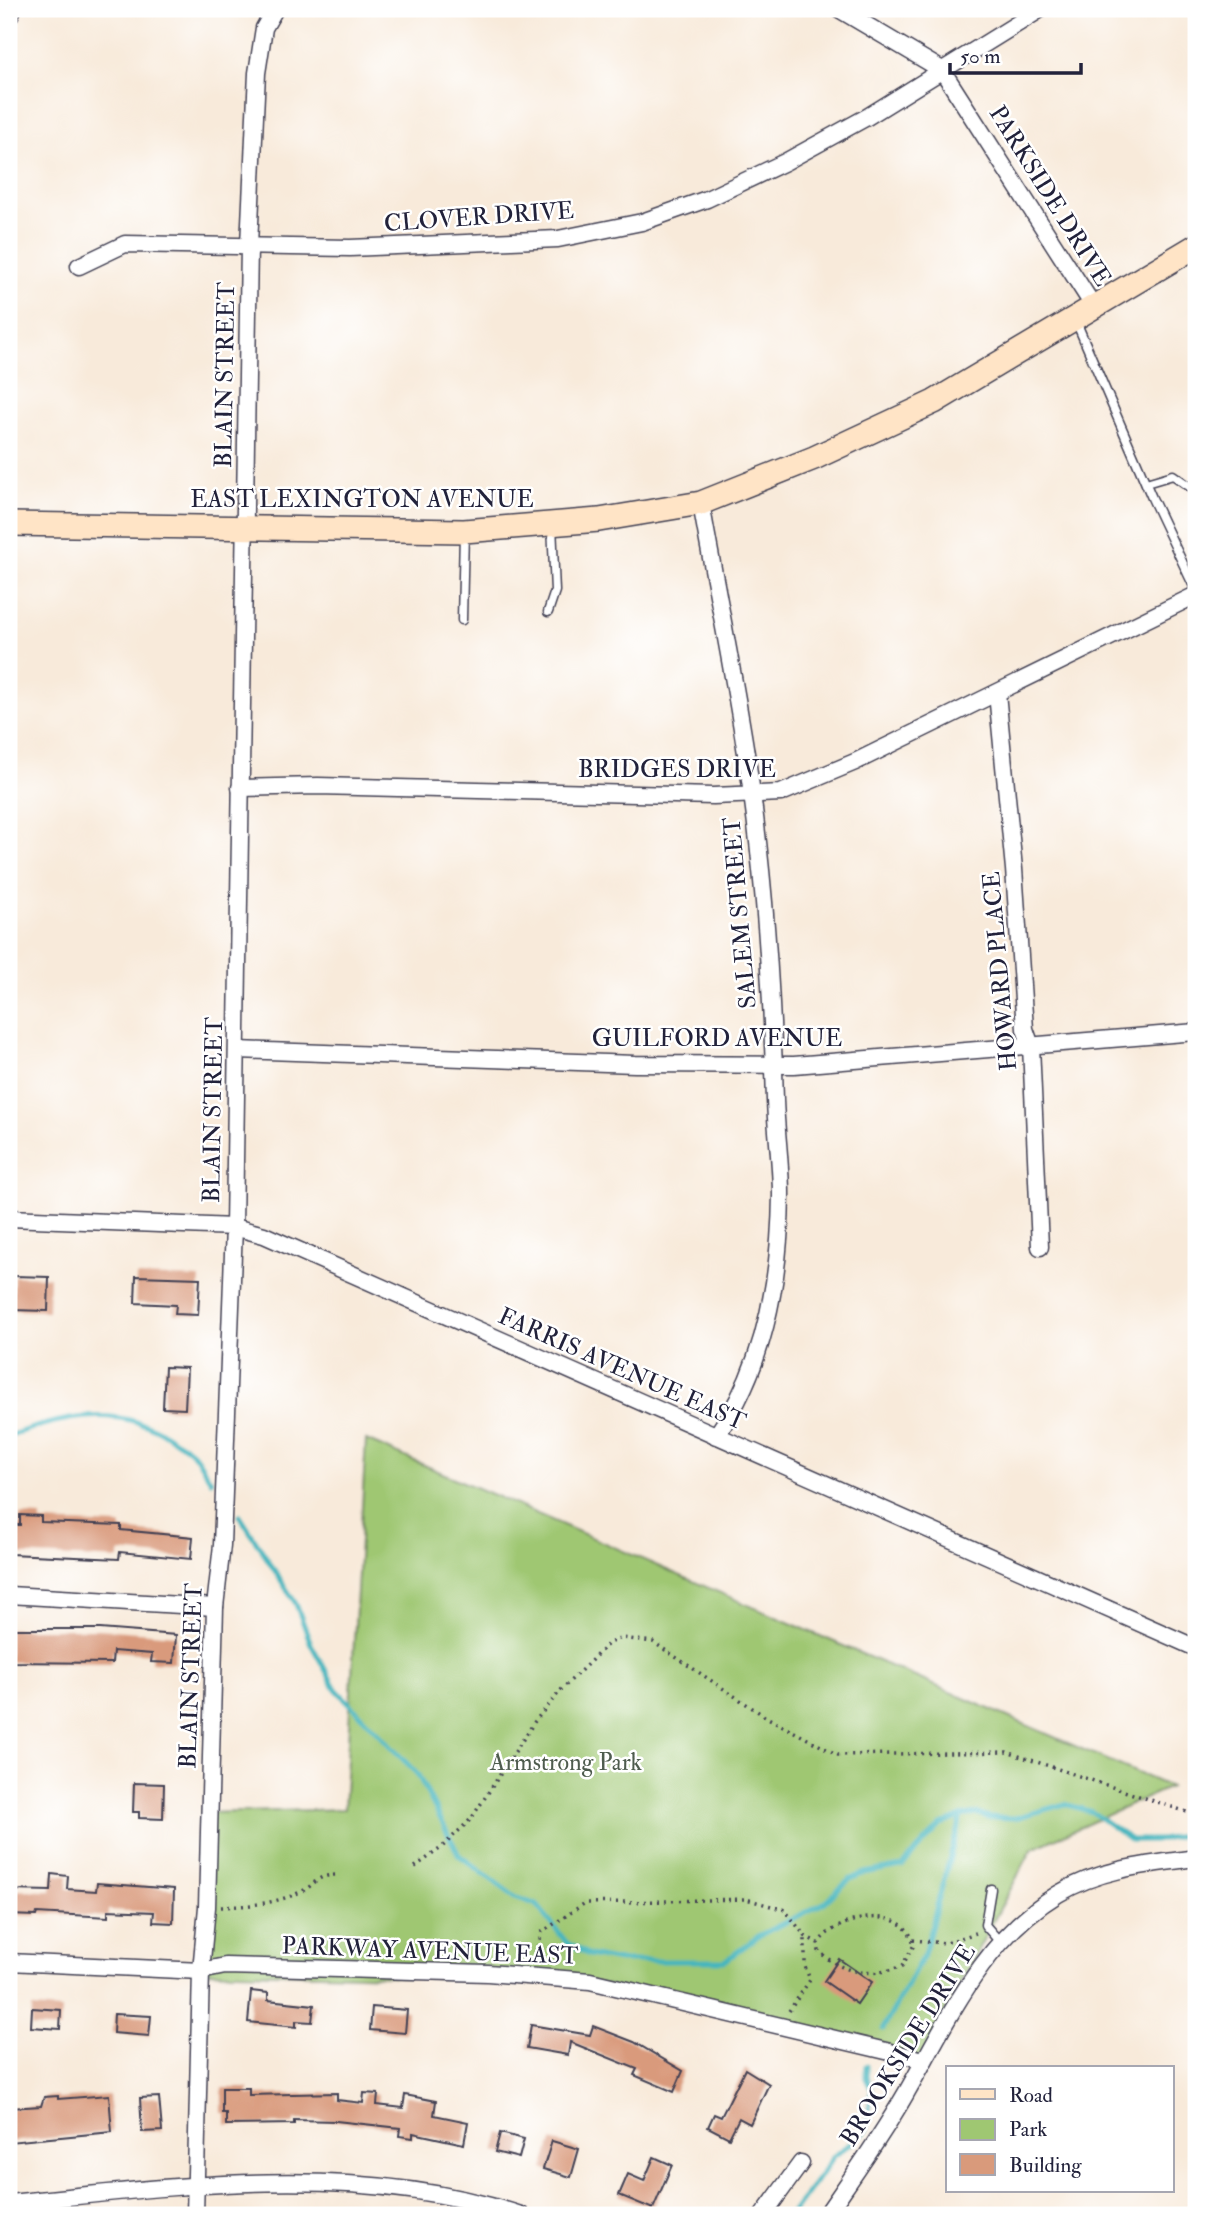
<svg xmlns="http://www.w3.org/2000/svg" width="1205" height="2224" viewBox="0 0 1205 2224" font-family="'IM FELL Double Pica',serif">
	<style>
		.green { fill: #9fc772; stroke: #607456; stroke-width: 2 }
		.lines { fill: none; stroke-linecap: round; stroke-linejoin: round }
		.stream { stroke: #45b5be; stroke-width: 5 }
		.building { fill: #d99a7b }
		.lane-casing { stroke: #424053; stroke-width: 11 }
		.street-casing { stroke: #424053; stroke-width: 19 }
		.secondary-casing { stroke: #424053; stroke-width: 26 }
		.path { stroke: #424053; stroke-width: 3.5; stroke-dasharray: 2 5; stroke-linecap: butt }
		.lane { stroke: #fff; stroke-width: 8 }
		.street { stroke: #fff; stroke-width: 16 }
		.secondary { stroke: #ffe4c6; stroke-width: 23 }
		.labels { text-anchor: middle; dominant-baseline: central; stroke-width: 5; stroke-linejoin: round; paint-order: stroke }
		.street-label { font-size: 24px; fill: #22223b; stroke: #fff }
		.park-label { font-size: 24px; fill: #4e5c4e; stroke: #fff }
	</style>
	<rect width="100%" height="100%" fill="#fff"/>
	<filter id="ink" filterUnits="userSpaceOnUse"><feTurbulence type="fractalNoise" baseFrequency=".0143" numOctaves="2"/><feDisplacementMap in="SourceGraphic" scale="14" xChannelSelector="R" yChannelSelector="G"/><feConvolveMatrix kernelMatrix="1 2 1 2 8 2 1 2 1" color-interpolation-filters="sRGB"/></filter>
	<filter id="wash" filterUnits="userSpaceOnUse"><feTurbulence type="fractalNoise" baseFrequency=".00686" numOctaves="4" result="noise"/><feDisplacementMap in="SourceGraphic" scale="28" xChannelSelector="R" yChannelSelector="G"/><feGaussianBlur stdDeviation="1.57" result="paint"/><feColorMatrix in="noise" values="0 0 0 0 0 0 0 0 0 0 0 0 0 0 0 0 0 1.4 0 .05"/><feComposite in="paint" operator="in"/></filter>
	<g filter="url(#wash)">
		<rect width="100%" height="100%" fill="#f8eada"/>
		<path class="green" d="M366,1440l804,347 -138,62 -86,160 -22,51 -334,-79 -389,-10 5,-158 138,-4z"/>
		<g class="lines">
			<g class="stream">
				<path d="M9,1436c53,-20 111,-32 162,2 7,5 16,9 22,15 7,8 12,19 18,28"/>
				<path d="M240,1516l56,88 15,40 25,45 82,86 41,80 56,42 22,8 30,38 22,12 30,6h106l35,-26 64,-32 25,-23 15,-7 38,-7 39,-41 20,-9 15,-3 13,4 26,1 50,-14 27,8 39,28h30l35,-7"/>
				<path d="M883,2029l41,-75 37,-138"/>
				<path d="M791,2215l43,-59 32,-25 6,-41 -6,-12v-12"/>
			</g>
		</g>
		<g id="blocks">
			<g class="building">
				<path d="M14,1276l35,1 -1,34 -36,-1z"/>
				<path d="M136,1276l64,2 -2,37 -23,-1 1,-9 -41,-2z"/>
				<path d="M165,1367l22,1 -2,41 -22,-1z"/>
				<path d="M20,1515l21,1v6l80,3v5l72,7 -2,22 -71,-7 -1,7 -109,-5 1,-29h9z"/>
				<path d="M9,1629h91l76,6 -2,28 -23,-1 1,-8 -39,-3 -1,12 -103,-1z"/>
				<path d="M134,1783l30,1 -1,35 -24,-1v-6h-6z"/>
				<path d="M52,1874l16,2 -1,13 29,2 1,-8 77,6 -1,34 -20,-1 1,-10 -46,-2v7l-71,-4 -1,3 -27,-1v-25l42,1z"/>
				<path d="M839,1959l33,23 -15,22 -33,-23z"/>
				<path d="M251,1991l17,2v7l46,5 -2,17 -16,-1v6l-48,-5z"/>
				<path d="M372,2007l35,3 -2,23 -35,-3z"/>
				<path d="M32,2008l29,2 -1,19 -29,-2z"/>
				<path d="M114,2014l37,2 -2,20 -36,-3z"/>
				<path d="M531,2025l59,10 3,-9 41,16 49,29 -9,21 -40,-17 3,-6 -67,-27 -2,13 -41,-7z"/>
				<path d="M745,2069l24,15 -19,40 -11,-6 -10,20 -21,-11 6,-13 7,3z"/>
				<path d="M222,2088h27v7l88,-2v7l26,3 1,-10 14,1 -1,11 26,3 2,-13 31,6 -2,14 34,7 -4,22 -51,-11v5l-14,-2 1,-8 -64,-7 -42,-1v4l-68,1v-12h-4z"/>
				<path d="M109,2095l3,37 -103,10 1,-34 31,-2 3,-9 14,-1v3z"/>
				<path d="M159,2097l3,34 -20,1 -2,-34z"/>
				<path d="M500,2133l24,6 -5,19 -24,-6z"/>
				<path d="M552,2141l27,8 -8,28 -28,-8z"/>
				<path d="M654,2157l18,8 -19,44 -34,-14 9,-21 16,7z"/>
			</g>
		</g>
	</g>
	<g filter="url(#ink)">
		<use href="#blocks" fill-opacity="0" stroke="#424053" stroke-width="2"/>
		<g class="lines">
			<defs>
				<g id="lane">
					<path d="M1075,319l77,179 44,93"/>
					<path d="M1146,483l27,-8 23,16"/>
					<path d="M548,612l7,-21 -3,-66"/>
					<path d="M462,620l2,-88"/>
					<path d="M991,1889l-6,36 15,17"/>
				</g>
				<g id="street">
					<path d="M839,9l103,61 152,237"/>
					<path d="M9,17l4,-8"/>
					<path d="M79,266l46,-22 225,4 208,-9 84,-17 65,-23 78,-37 82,-45 174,-108"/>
					<path d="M701,503c17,97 38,194 51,291 14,101 20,205 23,306 1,31 6,63 6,95 -1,83 -16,172 -65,241"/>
					<path d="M997,693l17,176 11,160 6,17 9,201"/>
					<path d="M240,788l78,-2 395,10 68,-3 74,-31 341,-167"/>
					<path d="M238,1050l397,14 159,1 402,-33"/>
					<path d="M9,1218l225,9 30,8 932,413"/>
					<path d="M9,1595l206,12"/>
					<path d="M9,1962l192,9 24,-5 263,7 102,8 334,79"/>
					<path d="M9,2203c169,-17 348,-42 512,12"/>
					<path d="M195,2215l6,-244 6,-64 8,-300 7,-62 12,-318 15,-982 8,-172 7,-45 11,-19"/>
					<path d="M763,2215l38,-52"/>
					<path d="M826,2215c27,-39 55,-78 79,-120 43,-74 76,-154 153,-201 41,-25 91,-30 138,-36"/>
				</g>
				<path id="secondary" d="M9,524l455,7 135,-11 102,-17 113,-45 120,-56 262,-156"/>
			</defs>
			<use href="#lane" class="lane-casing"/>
			<use href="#street" class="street-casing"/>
			<use href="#secondary" class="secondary-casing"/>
			<g class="path">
				<path d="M415,1867l26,-19 30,-29 64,-98 27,-32 47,-46 13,-5 31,4 113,75 72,38 169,-3 189,63"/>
				<path d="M221,1907c27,-1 52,-3 77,-14 18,-7 16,-18 39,-18"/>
				<path d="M913,1940l32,3 31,-10"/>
				<path d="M534,1960l8,-28 43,-29 161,-4 39,11 20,26 13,7c21,-28 87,-40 96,2l-12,21c-30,12 -60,8 -83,-15l-1,-8"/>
				<path d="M789,2011l21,-31 -5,-14v-30"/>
			</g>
			<use href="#lane" class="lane"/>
			<use href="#street" class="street"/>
			<use href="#secondary" class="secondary"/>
		</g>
	</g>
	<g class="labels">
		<g class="street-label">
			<text transform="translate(1050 196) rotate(58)">PARKSIDE DRIVE</text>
			<text transform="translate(479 217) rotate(-4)">CLOVER DRIVE</text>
			<text transform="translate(225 375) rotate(-89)">BLAIN STREET</text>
			<text x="362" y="499">EAST LEXINGTON AVENUE</text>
			<text x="677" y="769">BRIDGES DRIVE</text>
			<text transform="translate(740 913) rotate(-95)">SALEM STREET</text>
			<text transform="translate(1000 971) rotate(-95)">HOWARD PLACE</text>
			<text x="717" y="1038">GUILFORD AVENUE</text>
			<text transform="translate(213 1110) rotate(-89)">BLAIN STREET</text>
			<text transform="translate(622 1369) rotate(24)">FARRIS AVENUE EAST</text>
			<text transform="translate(191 1676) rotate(-88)">BLAIN STREET</text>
			<text transform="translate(430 1951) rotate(2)">PARKWAY AVENUE EAST</text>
			<text transform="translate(908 2045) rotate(-58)">BROOKSIDE DRIVE</text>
		</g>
		<g class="park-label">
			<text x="566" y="1762">Armstrong Park</text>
		</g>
	</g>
	<rect width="1205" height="2224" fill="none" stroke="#fff" stroke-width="35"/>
	<rect x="946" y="2066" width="228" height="126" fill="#ffffff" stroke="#a7a7b1" stroke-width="2"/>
	<rect x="960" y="2089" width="35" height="10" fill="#ffe4c6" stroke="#a7a7b1" stroke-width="2"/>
	<text x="1009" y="2102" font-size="21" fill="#22223b">Road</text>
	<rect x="960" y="2119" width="35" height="21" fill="#9fc772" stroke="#a7a7b1" stroke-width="2"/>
	<text x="1009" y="2136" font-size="21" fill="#22223b">Park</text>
	<rect x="960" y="2154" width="35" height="21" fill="#d99a7b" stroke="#a7a7b1" stroke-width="2"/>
	<text x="1009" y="2172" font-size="21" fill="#22223b">Building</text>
	<path d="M950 63v10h131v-10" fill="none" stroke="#22223b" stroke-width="3.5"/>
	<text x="960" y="63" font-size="21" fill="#22223b" stroke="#ffffff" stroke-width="5" paint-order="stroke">50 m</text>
</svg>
